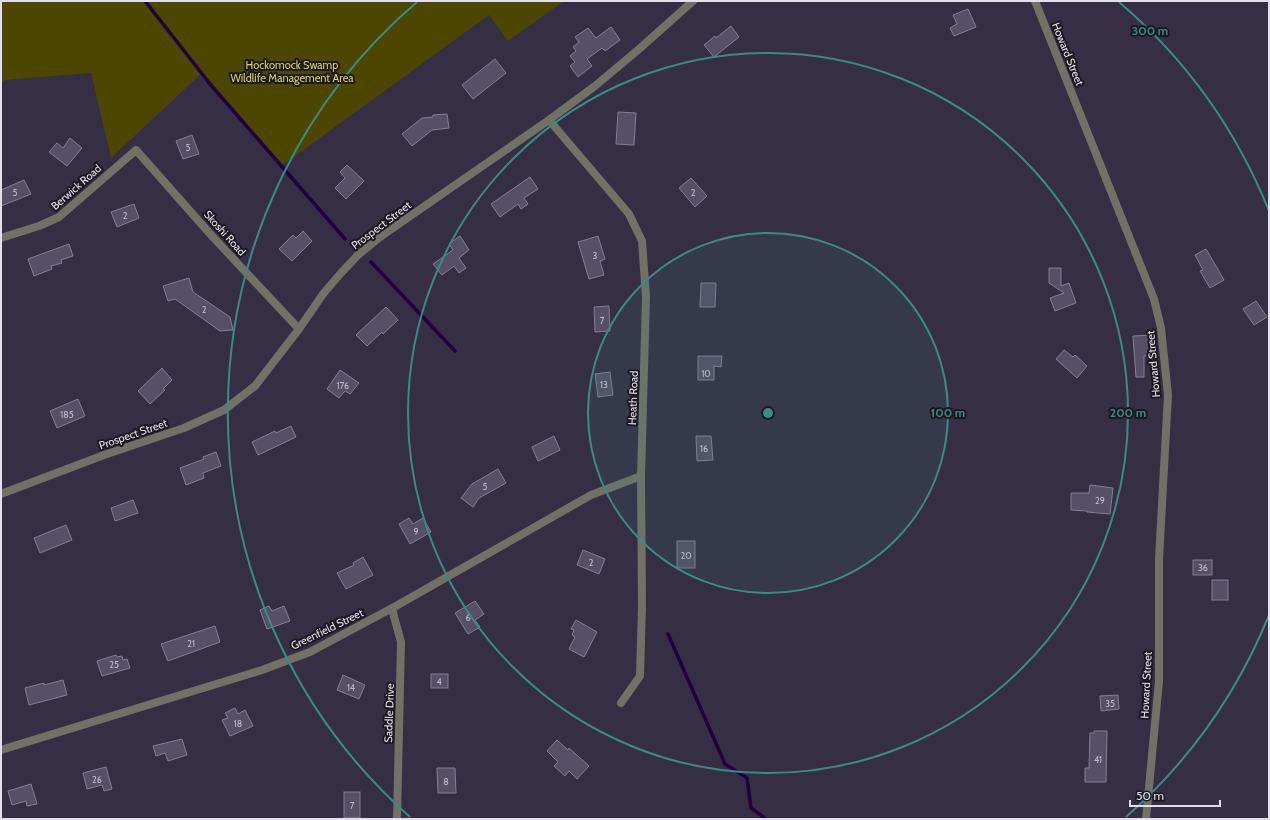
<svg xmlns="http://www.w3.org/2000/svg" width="1270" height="820" viewBox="0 0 1270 820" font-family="Cabin,sans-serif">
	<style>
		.green { fill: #4d4600 }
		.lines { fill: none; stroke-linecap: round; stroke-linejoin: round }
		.stream { stroke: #200042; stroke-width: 3.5 }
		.building { fill: #564f67; stroke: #857e97 }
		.minor { stroke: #717165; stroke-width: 8 }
		.ring { fill: none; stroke: #398b87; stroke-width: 2 }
		.labels { text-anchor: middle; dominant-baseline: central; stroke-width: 4; stroke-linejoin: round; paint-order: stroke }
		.number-label { font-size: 9px; fill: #c0bbcc }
		.street-label { font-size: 11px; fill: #e3dfed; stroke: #1b1822 }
		.park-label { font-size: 11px; fill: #ded155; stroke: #1b1822 }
		.centre { fill: #398b87; stroke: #1b1822; stroke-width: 2 }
		.ring-label { font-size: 12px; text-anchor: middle; font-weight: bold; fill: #398b87; stroke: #1b1822; stroke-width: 4; stroke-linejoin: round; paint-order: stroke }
	</style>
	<rect width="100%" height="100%" fill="#352e44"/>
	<path class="green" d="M1,1h563l-56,40 -19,-26 -209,152 -79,-93 -90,84 -20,-85 -86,7 -4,3z"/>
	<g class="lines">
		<g class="stream">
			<path d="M145,1l65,83 135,155"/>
			<path d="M371,262l84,89"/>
			<path d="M668,634l57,130 22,14 4,30 15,11"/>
		</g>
	</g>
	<g class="building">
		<path d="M968,9l8,18 -22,9 -4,-8 7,-4 -4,-9z"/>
		<path d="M731,26l8,11 -25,20 -10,-12 11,-9 1,2z"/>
		<path d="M611,27l9,13 -15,11 -3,-3 -15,11 5,7 -14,11 -8,-11 5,-4 -5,-6 6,-5 -3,-4 6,-5 -4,-5 13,-9 8,10z"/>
		<path d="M495,59l11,14 -33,26 -11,-14z"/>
		<path d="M618,112l18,1 -2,32 -18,-1z"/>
		<path d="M447,114l2,14 -17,2 -20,16 -10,-12 20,-16 11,-1v-2z"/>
		<path d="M192,135l7,19 -16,5 -7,-18z"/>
		<path d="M70,138l12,10 -15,18 -18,-14 8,-9 6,5z"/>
		<path d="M347,165l17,16 -18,18 -11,-11 10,-10 -5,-6z"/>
		<path d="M530,177l8,12 -14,9 4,6 -7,5 -3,-5 -18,13 -9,-13z"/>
		<path d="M691,178l16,18 -12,11 -16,-19z"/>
		<path d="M24,180l7,14 -30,12v-16z"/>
		<path d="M134,204l5,14 -22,9 -6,-15z"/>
		<path d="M303,231l9,10 -20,20 -13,-12 14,-14 3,3z"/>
		<path d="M460,236l9,14 -10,8 7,10 -7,5 -5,-7 -12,9 -9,-11 20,-14 -4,-6z"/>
		<path d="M598,236l7,23 -5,2 4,14 -15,4 -11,-37z"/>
		<path d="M69,244l4,12 -12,4 1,3 -11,3 1,3 -18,7 -6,-17z"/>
		<path d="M1206,249l18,31 -14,8 -10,-17 3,-1 -8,-15z"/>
		<path d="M1049,268h12v18l8,-3 7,20 -21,8 -5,-13 14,-5 -15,-10z"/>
		<path d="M189,278l4,14 37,25 3,13 -13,1 -45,-32 -7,2 -5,-15z"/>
		<path d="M701,283h15l-1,24h-15z"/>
		<path d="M1256,301l11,16 -13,8 -11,-16z"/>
		<path d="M609,306l1,25 -15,1 -1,-25z"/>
		<path d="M386,307l12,13 -15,14 -1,-2 -15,14 -11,-11z"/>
		<path d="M1150,335l1,20 -7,1v21h-8l-3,-41z"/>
		<path d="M1064,350l9,7 2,-2 12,11 -10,12 -21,-19z"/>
		<path d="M698,356h24l-1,11 -7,-1v14h-16z"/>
		<path d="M162,368l10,12 -9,9 2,1 -15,14 -12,-13z"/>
		<path d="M340,370l19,13 -9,11 -5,-3 -6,7 -12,-9z"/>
		<path d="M610,372l3,23 -15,2 -3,-23z"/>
		<path d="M78,399l7,17 -28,12 -7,-17z"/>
		<path d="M291,426l5,11 -38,18 -6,-13 23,-11 1,2z"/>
		<path d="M554,436l6,14 -22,11 -6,-14z"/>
		<path d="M696,436h15l2,24 -16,1z"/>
		<path d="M216,452l5,14 -18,7 1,5 -18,7 -6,-17 24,-9 -1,-2z"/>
		<path d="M498,469l8,14 -27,15 -6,9 -12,-9 11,-14z"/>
		<path d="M1090,485l23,3 -3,26 -23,-2v-1l-16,-1v-17h18z"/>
		<path d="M133,500l5,13 -23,8 -4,-13z"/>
		<path d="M409,518l4,6 10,-6 8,14 -21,12 -11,-20z"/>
		<path d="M66,525l6,15 -32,13 -6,-15z"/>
		<rect x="677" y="541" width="18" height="27"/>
		<path d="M583,550l22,9 -6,15 -22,-9z"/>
		<path d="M363,557l10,18 -27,14 -9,-16 17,-8 -1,-2z"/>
		<rect x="1193" y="560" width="19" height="15"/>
		<rect x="1212" y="580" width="16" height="20"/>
		<path d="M475,601l9,13 -9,6 5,7 -12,7 -13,-21z"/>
		<path d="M269,606l3,5 12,-5 6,15 -23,8 -7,-19z"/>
		<path d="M576,620l21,12 -13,25 -15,-8 6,-12 -3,-2 2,-5 -3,-1z"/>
		<path d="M215,626l5,16 -52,19 -1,-2 -6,-15z"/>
		<path d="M116,655l1,2 5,-1 1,4 4,-1 3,9 -28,8 -5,-15z"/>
		<rect x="431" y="674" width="17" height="14"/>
		<path d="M343,675l22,10 -6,14 -22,-9z"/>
		<path d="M63,680l4,15 -38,10 -4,-17 19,-5v2z"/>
		<path d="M1118,695l1,14 -18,2 -1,-15z"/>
		<path d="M235,708l3,6 7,-4 8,16 -23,10 -8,-16 6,-2 -3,-5z"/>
		<path d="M1094,731h13l-1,51h-21v-14h4l1,-35h4z"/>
		<path d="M182,739l5,16 -19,6 -3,-8 -9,3 -3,-10z"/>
		<path d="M557,740l11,10 1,-2 20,18 -12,13 -8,-8 -4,5 -11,-10 4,-4 -11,-11z"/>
		<path d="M106,767l6,22 -8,2 -2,-6 -15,4 -4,-16z"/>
		<path d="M437,768h18l1,25h-18z"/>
		<path d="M31,784l6,20 -10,2 -1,-5 -14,4 -4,-14z"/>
		<rect x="344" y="792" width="16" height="26"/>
	</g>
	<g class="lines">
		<g class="minor">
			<path d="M1035,1l119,298 7,29 7,67 -9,164v122l-13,138"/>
			<path d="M549,120l80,94 13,27 4,56 -5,179 1,129 -2,71 -19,27"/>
			<path d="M1,238l38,-12 20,-9 77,-67 76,86 87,93"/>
			<path d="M1,494l103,-39 80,-27 40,-18 31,-24 44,-57 24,-35 18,-21 17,-18 22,-18 169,-117 46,-34 43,-36 55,-49"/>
			<path d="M392,609l9,33 -4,177"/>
			<path d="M1,750l261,-80 48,-18 86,-46 195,-111 50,-19"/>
		</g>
	</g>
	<circle cx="768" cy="413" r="180" fill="#398b87" fill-opacity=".12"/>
	<g class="ring">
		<circle cx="768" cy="413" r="180"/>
		<circle cx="768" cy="413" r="360"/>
		<path d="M1269 615A540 540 0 0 1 1126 817M410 817A540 540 0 0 1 417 2M1119 2A540 540 0 0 1 1269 211"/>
	</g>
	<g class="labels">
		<g class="number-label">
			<text x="188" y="147">5</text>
			<text x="15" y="192">5</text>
			<text x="693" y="192">2</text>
			<text x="125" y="215">2</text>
			<text x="595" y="255">3</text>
			<text x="204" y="309">2</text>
			<text x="602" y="320">7</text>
			<text x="706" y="373">10</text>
			<text x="604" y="384">13</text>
			<text x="343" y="385">176</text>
			<text x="67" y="414">185</text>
			<text x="704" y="448">16</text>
			<text x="485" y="486">5</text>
			<text x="1100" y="500">29</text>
			<text x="416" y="531">9</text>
			<text x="686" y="555">20</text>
			<text x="591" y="562">2</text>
			<text x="1203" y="567">36</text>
			<text x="468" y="617">6</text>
			<text x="191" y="643">21</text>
			<text x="114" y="664">25</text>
			<text x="439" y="681">4</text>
			<text x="351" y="687">14</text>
			<text x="1110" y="703">35</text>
			<text x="238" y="723">18</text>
			<text x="1098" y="759">41</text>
			<text x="97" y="779">26</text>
			<text x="446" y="781">8</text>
			<text x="352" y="805">7</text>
		</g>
		<g class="street-label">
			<text transform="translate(1068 54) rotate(68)">Howard Street</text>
			<text transform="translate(76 187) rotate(-41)">Berwick Road</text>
			<text transform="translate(381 225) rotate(-37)">Prospect Street</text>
			<text transform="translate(225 233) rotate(48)">Skoshi Road</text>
			<text transform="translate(1153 364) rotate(-95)">Howard Street</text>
			<text transform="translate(633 398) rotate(-88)">Heath Road</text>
			<text transform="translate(133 434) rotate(-19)">Prospect Street</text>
			<text transform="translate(327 629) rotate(-26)">Greenfield Street</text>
			<text transform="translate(1146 685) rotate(-87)">Howard Street</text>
			<text transform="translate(389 713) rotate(-88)">Saddle Drive</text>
		</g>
		<g class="park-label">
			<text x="292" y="65">Hockomock Swamp<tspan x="292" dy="13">Wildlife Management Area</tspan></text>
		</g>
	</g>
	<circle cx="768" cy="413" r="6" class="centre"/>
	<g class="ring-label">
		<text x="1150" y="35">300 m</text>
		<text x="948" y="417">100 m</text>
		<text x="1128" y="417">200 m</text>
	</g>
	<rect width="1270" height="820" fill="none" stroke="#e3dfed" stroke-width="4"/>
	<path d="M1130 800v6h90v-6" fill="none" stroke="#e3dfed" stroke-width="2"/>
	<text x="1136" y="800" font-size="12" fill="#e3dfed" stroke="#1b1822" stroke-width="3" paint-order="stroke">50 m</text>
</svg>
